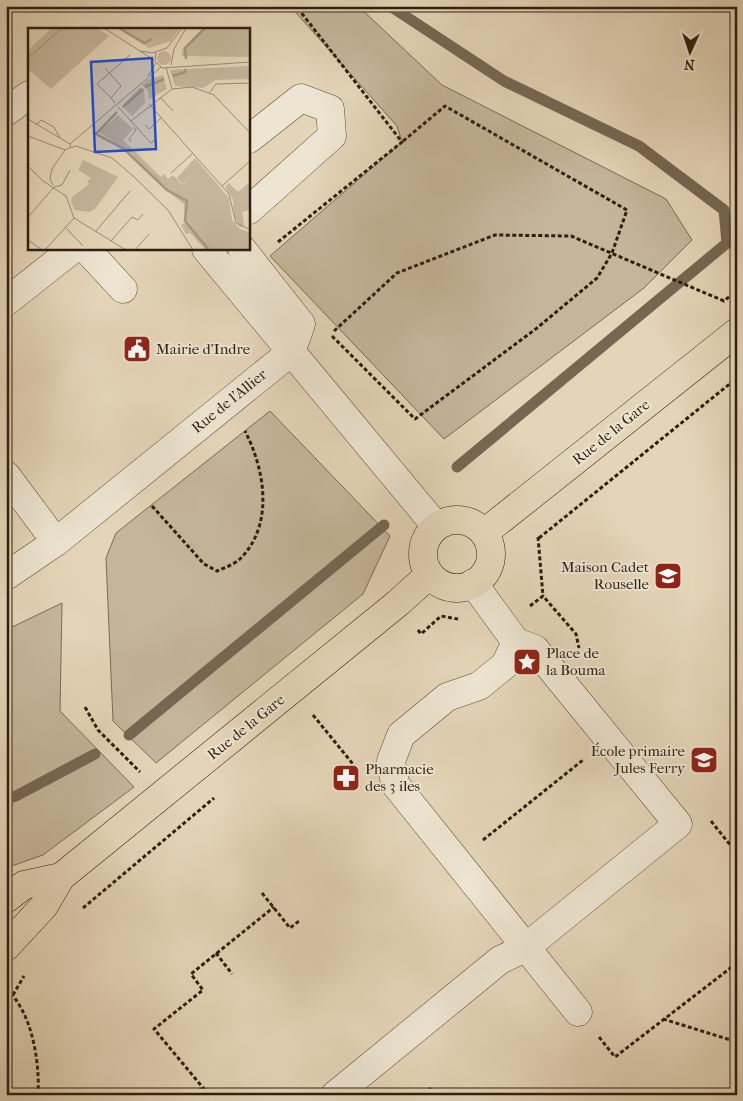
<svg xmlns="http://www.w3.org/2000/svg" width="743" height="1101" viewBox="0 0 743 1101" font-family="'IM FELL French Canon',serif">
	<style>
		.green { fill: #c5b69b; stroke: #7a6a56 }
		.lines { fill: none; stroke-linecap: round; stroke-linejoin: round }
		.stream { stroke: #766753; stroke-width: 11 }
		.minor-casing { stroke: #5c4c3a; stroke-width: 29 }
		.major-casing { stroke: #2e1f10; stroke-width: 29 }
		.path { stroke: #2e1f10; stroke-width: 3; stroke-dasharray: 4 2.5; stroke-linecap: butt }
		.minor { stroke: #ede4d1; stroke-width: 28 }
		.major { stroke: #e4d5b8; stroke-width: 28 }
		.labels { text-anchor: middle; dominant-baseline: central; stroke-width: 4; stroke-linejoin: round; paint-order: stroke }
		.poi-label { font-size: 15px; fill: #2e1f10; stroke: #ede4d1; text-anchor: start }
		.street-label { font-size: 15px; fill: #2e1f10; stroke: #ede4d1 }
		.inset-river { fill: none; stroke: #a6977f; stroke-width: 2.5 }
		.inset-road { fill: none; stroke: #9b8c75; stroke-width: 1 }
		.view { fill: #1d4ed8; fill-opacity: 0.15; stroke: #1d4ed8; stroke-width: 2.5 }
		.inset-edge { fill: none; stroke: #2e1f10; stroke-width: 2.5 }
	</style>
	<rect width="100%" height="100%" fill="#e4d5b8"/>
	<filter id="stains"><feTurbulence type="fractalNoise" baseFrequency=".004" numOctaves="4"/><feColorMatrix values="0 0 0 0 .2 0 0 0 0 .09 0 0 0 0 .02 0 0 0 .5 -.17"/></filter>
	<radialGradient id="worn" r=".72"><stop offset=".6" stop-color="#630" stop-opacity="0"/><stop offset="1" stop-color="#630" stop-opacity=".3"/></radialGradient>
	<g class="green">
		<path d="M290,6h68l84,79 224,114 26,41 -48,48 -200,151 -174,-183 132,-114 -5,-16z"/>
		<path d="M270,411l120,125 -27,58 -207,169 -43,-42 -7,-163 10,-25z"/>
		<path d="M62,603l-2,108 74,76 -91,68 -37,13v-238z"/>
	</g>
	<g class="lines">
		<g class="stream">
			<path d="M390,6l114,75 135,65 85,64 3,33 -270,224"/>
			<path d="M129,735l255,-210"/>
			<path d="M6,799l10,-3 79,-42"/>
		</g>
		<defs>
			<g id="minor">
				<path d="M6,112l23,-17"/>
				<path d="M249,139l52,-41 29,11 2,27 -83,74"/>
				<path d="M86,249l37,40"/>
				<path d="M206,249l230,277"/>
				<path d="M242,249l59,75 -10,28"/>
				<path d="M6,302l67,-53"/>
				<path d="M6,475l50,67"/>
				<path d="M6,576l50,-34 235,-190"/>
				<path d="M473,583l43,59 -11,23 -26,21 -32,11 -46,38 -10,26 4,23 183,228"/>
				<path d="M335,1095l165,-135 25,-12 153,-124 -143,-175 -19,-7"/>
			</g>
			<g id="major">
				<circle cx="457" cy="554" r="34"/>
				<path d="M484,533l253,-201"/>
				<path d="M6,899l18,-14 37,-8"/>
				<path d="M6,947l38,-41 17,-29 337,-274 31,-28"/>
			</g>
		</defs>
		<use href="#minor" class="minor-casing"/>
		<use href="#major" class="major-casing"/>
		<g class="path">
			<path d="M278,242l124,-100 -106,-136"/>
			<path d="M334,331l63,-58 98,-38 76,1 153,65 13,-11"/>
			<path d="M332,336l83,83 122,-91 60,-50 15,-25 15,-43 -182,-104 -43,36"/>
			<path d="M152,506l52,58 13,7c7,-3 18,-7 24,-13 33,-34 24,-88 4,-127"/>
			<path d="M538,537l5,59"/>
			<path d="M539,538l198,-160"/>
			<path d="M530,606l13,-10 33,38 3,14"/>
			<path d="M418,630l3,4 20,-18 17,3"/>
			<path d="M85,707l13,23 42,42"/>
			<path d="M313,715l44,54"/>
			<path d="M711,821l20,25"/>
			<path d="M483,840l100,-80"/>
			<path d="M262,893l28,35 9,-7"/>
			<path d="M83,908l131,-110"/>
			<path d="M216,953l16,21"/>
			<path d="M6,989c26,22 34,73 32,106"/>
			<path d="M13,995l11,-19"/>
			<path d="M663,1019l74,23"/>
			<path d="M599,1037l16,20 122,-94"/>
			<path d="M193,1095l10,-8"/>
			<path d="M209,1095l-55,-66 49,-39 -12,-16 83,-67"/>
			<path d="M423,1095l8,-7 5,7"/>
		</g>
		<use href="#minor" class="minor"/>
		<use href="#major" class="major"/>
	</g>
	<defs>
		<symbol id="civic-square" viewBox="-11 -11 22 22"><rect x="-9" y="-9" width="18" height="18" rx="4" fill="#8f2418" stroke="#ede4d1"/><path d="M-.6-6.5H3V-4.5H.6V-3L4-1V1h2V6H-6V1h2V-1L-.6-3ZM-1.2 2.5V6h2.4V2.5Z" fill="#fff"/></symbol>
		<symbol id="school-square" viewBox="-11 -11 22 22"><rect x="-9" y="-9" width="18" height="18" rx="4" fill="#8f2418" stroke="#ede4d1"/><path d="M0-5L7-2L0 1L-7-2ZM-4 1L0 2.5L4 1V4Q0 6-4 4Z" fill="#fff"/></symbol>
		<symbol id="sight-square" viewBox="-11 -11 22 22"><rect x="-9" y="-9" width="18" height="18" rx="4" fill="#8f2418" stroke="#ede4d1"/><path d="M0-6L1.8-2.2L6-1.7L2.9 1.2L3.7 5.4L0 3.3L-3.7 5.4L-2.9 1.2L-6-1.7L-1.8-2.2Z" fill="#fff"/></symbol>
		<symbol id="pharmacy-square" viewBox="-11 -11 22 22"><rect x="-9" y="-9" width="18" height="18" rx="4" fill="#8f2418" stroke="#ede4d1"/><path d="M-2-6h4v4h4v4h-4v4h-4v-4h-4v-4h4Z" fill="#fff"/></symbol>
	</defs>
	<g fill-rule="evenodd">
		<use href="#civic-square" x="121" y="333" width="32" height="32"/>
		<use href="#school-square" x="652" y="560" width="32" height="32"/>
		<use href="#sight-square" x="511" y="646" width="32" height="32"/>
		<use href="#school-square" x="688" y="744" width="32" height="32"/>
		<use href="#pharmacy-square" x="330" y="762" width="32" height="32"/>
	</g>
	<g class="labels">
		<g class="poi-label">
			<text x="156" y="349">Mairie d'Indre</text>
			<text x="649" y="567" text-anchor="end">Maison Cadet<tspan x="649" dy="17">Rouselle</tspan></text>
			<text x="546" y="653">Place de<tspan x="546" dy="17">la Bouma</tspan></text>
			<text x="685" y="751" text-anchor="end">École primaire<tspan x="685" dy="17">Jules Ferry</tspan></text>
			<text x="365" y="769">Pharmacie<tspan x="365" dy="17">des 3 iles</tspan></text>
		</g>
		<g class="street-label">
			<text transform="translate(229 401) rotate(-39)">Rue de l'Allier</text>
			<text transform="translate(611 432) rotate(-39)">Rue de la Gare</text>
			<text transform="translate(246 727) rotate(-39)">Rue de la Gare</text>
		</g>
	</g>
	<g transform="translate(28 28)">
		<rect width="222" height="222" fill="#e4d5b8"/>
		<path d="M24,0h45l12,8 -58,53 -23,-20v-19zM92,0h60l-9,13 -22,7zM175,0h47v29l-68,-1v-6zM129 30a7 7 0 1 1 14 0a7 7 0 1 1-14 0ZM222,38v13l-34,1 -13,8 -28,-2 -5,-16zM135,47l4,14 -18,10 -1,-8 -6,-6 7,-6zM112,59l4,3 1,13 -13,13 -10,-10zM90,87l15,14 -10,11 38,37 3,-3 4,5 5,-4 9,10 10,-10 -10,9 -5,-6 18,-20 34,40 3,22 8,9 9,3 1,18h-44l-16,-17 -4,1 -5,-9 4,-2 -1,-19 -21,-16 -31,-34 -33,-22zM55,132l35,17 -23,32 -6,3 -14,-2 -4,-8 1,-5 17,-13 -2,-3 4,-3 -13,-8zM222,154v28l-8,2 2,14 -4,1 -6,-11 -1,-17 -8,-12 4,-4 9,9z" fill="#c5b69b"/>
		<path class="inset-river" d="M91,0l25,15 8,-4M158,31l-1,-11 20,-20M145,48l12,-4 1,-3M117,59l19,-8M95,79l20,-18M89,84l-21,22 28,15 43,41 20,11 -2,20 24,29"/>
		<path class="inset-road" d="M76,0l50,32M112,23l12,2 15,-5 15,-20M128,24l-1,9 7,7 89,-6M0,30l33,-29M143,37l3,-16 12,-21M138,39l6,22M77,40l16,18 -10,12 4,5M120,48l8,-13M182,64l6,-8 35,-1M132,69l13,14M83,70l-14,-14 33,-29M121,76l80,90 7,29 15,7M90,79l33,36 5,-4M0,91l42,25M103,93l41,-32 20,-2 22,8 37,39M8,97l5,-5 13,7 6,11M117,97l4,4 12,-11M0,108l37,14M103,114l-2,-3 7,-9 -3,-3M48,118l36,12 21,18 35,34 25,40M48,118l-5,2 -1,-4 91,-77M0,138l15,15 23,15 8,22M143,145l22,-20M25,157l-3,-6 2,-10 13,-19 6,-3M194,158l29,-26M26,159l8,-2 8,-15M0,189l26,-30M46,190l52,32M38,200l17,18M68,203l34,-40M0,212l14,10M83,213l21,-24 6,3 5,-6M17,222l29,-32M107,222l14,-16"/>
		<path class="view" d="M124,30l4,91 -61,3 -4,-90z"/>
		<rect width="222" height="222" class="inset-edge"/>
	</g>
	<rect width="743" height="1101" fill="none" stroke="#e4d5b8" stroke-width="25"/>
	<rect x="8" y="8" width="728" height="1086" fill="none" stroke="#2e1f10" stroke-width="2.5"/>
	<rect x="12" y="12" width="718" height="1076" fill="none" stroke="#2e1f10"/>
	<g transform="translate(690 52) rotate(183)" stroke="#ede4d1" stroke-width="4" paint-order="stroke">
	<path d="M0-4L9 19L0 12L-9 19Z" fill="#2e1f10"/>
	<text y="-8" font-size="14" font-weight="bold" text-anchor="middle" fill="#2e1f10">N</text>
	</g>
	<rect width="100%" height="100%" filter="url(#stains)"/>
	<rect width="100%" height="100%" fill="url(#worn)"/>
</svg>
